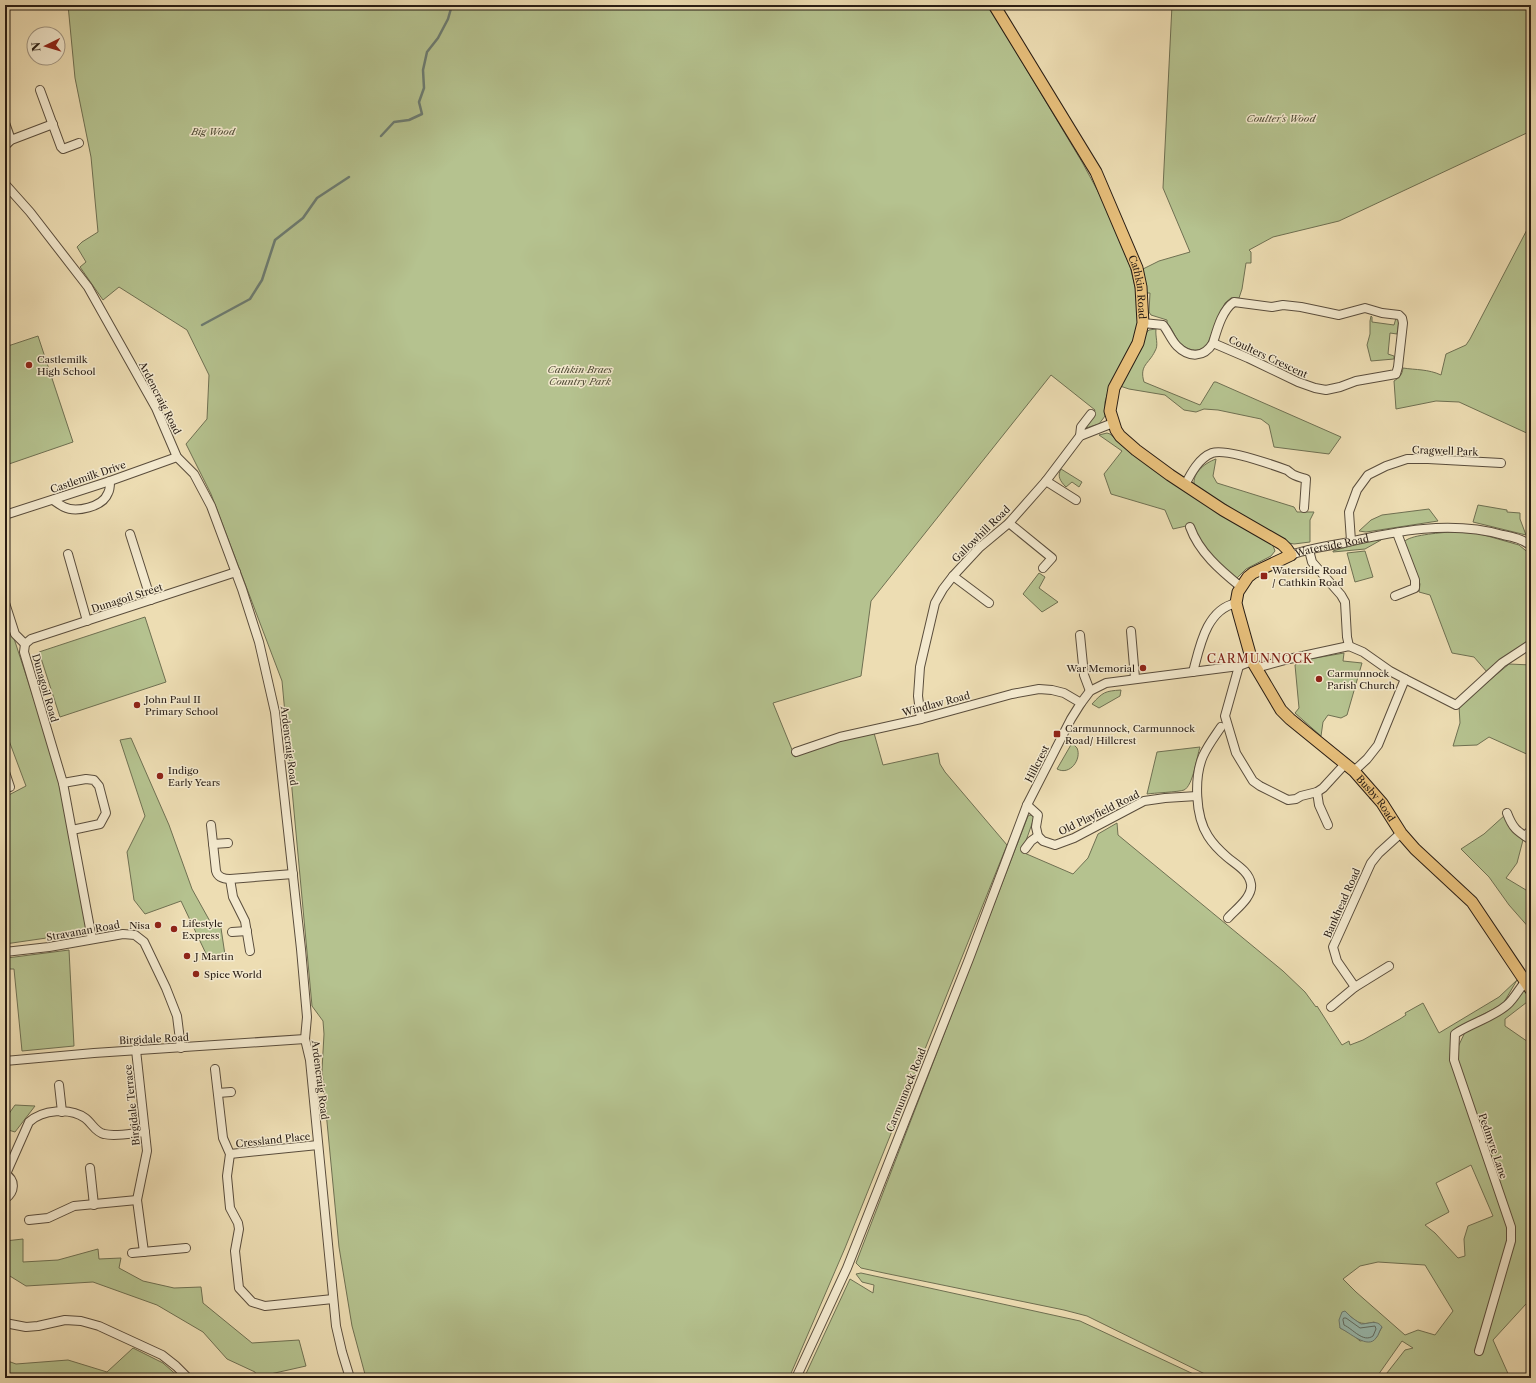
<svg xmlns="http://www.w3.org/2000/svg" width="1536" height="1383" viewBox="0 0 1536 1383" font-family="'Libre Caslon Text',serif">
	<style>
		.green { fill: #b5c28f; stroke: #6f7052; fill-rule: evenodd }
		.water { fill: #99bbb0; stroke: #6c7c72 }
		.lines { fill: none; stroke-linecap: round; stroke-linejoin: round }
		.shore { stroke: #616c62; stroke-width: 1 }
		.stream { stroke: #6c7c72; stroke-width: 2.5 }
		.minor-casing { stroke: #5a4d3c; stroke-width: 10 }
		.major-casing { stroke: #291d14; stroke-width: 13 }
		.minor { stroke: #f3e9ce; stroke-width: 8 }
		.major { stroke: #e6be7a; stroke-width: 11 }
		.poi-dot { fill: #8f2418; stroke: #f3e9ce; stroke-width: 1.5 }
		.labels { text-anchor: middle; dominant-baseline: central; stroke-width: 3; stroke-linejoin: round; paint-order: stroke }
		.park-label { font-size: 10px; font-style: italic; fill: #534f39; stroke: #f3e9ce }
		.street-label { font-size: 10px; fill: #291d14; stroke: #f3e9ce }
		.poi-label { font-size: 10px; fill: #291d14; stroke: #f3e9ce; text-anchor: start }
		.quarter-label { font-size: 12px; letter-spacing: 1px; fill: #7a1f14; stroke: #f3e9ce }
	</style>
	<rect width="100%" height="100%" fill="#edddb3"/>
	<filter id="stains"><feTurbulence type="fractalNoise" baseFrequency=".005" numOctaves="4"/><feColorMatrix values="0 0 0 0 .2 0 0 0 0 .09 0 0 0 0 .02 0 0 0 .5 -.17"/></filter>
	<radialGradient id="worn" r=".72"><stop offset=".6" stop-color="#630" stop-opacity="0"/><stop offset="1" stop-color="#630" stop-opacity=".3"/></radialGradient>
	<g class="green">
		<path d="M68,5h920l94,157 25,46 23,58 9,38 -1,17 -3,16 -25,48 -5,17v14l-6,8 -13,4 9,-18 -44,-35 -180,226 -10,75 -88,27 22,54c25,-12 52,-18 79,-24l9,32 55,-12 2,11 5,8 62,73 -162,403 -56,130h-423l-14,-52 -13,-79 -17,-177 2,-36 -1,-13 -11,-15 -30,-325 -71,-187 -25,-50 21,-25 2,-44 -22,-45 -68,-43 -16,13 -23,-33 6,-5 -9,-15 5,-5 16,-10 -7,-75 -16,-79z"/>
		<path d="M1172,5h359v126l-192,90 -66,16 -24,13 2,2v11h-5l-4,26 -3,9h-8l-6,5 -18,42c-8,9 -21,5 -28,-3 -5,-7 -7,-14 -12,-19v-3l-16,-5 -2,-3 1,-19h-4l-3,-24 16,-8 31,-9 -27,-64z"/>
		<path d="M1531,222v213l-72,-33 -23,-1 -40,8 -2,-28c6,-4 8,-6 9,-13 13,2 25,1 38,7l5,-21 20,-9 4,-6z"/>
		<path d="M1371,316l1,1v5l22,3 2,-7 2,-1c1,5 0,11 -1,17l-7,-1 -2,21 6,2v3l-23,2 -4,-16 3,-11v-13z"/>
		<path d="M1156,329c-1,8 3,16 -1,22 -6,13 -16,14 -11,31l56,23 14,-23h2l125,55 -12,17 -55,-7 -5,-22 -8,-6 -43,-9 -14,-1 -8,3 -12,-2 -19,-15 -36,-6 -9,-3 27,-54 2,-2z"/>
		<path d="M38,336l35,106 -64,22 -4,-12v-105z"/>
		<path d="M1107,433l3,1 16,14 146,95 3,8 -4,5 -25,13 -10,10 -15,-12 -35,-41 -13,3 -8,-19 -54,-16 -7,-20 18,-23 -23,-16z"/>
		<path d="M1216,459l-3,17 4,7 77,24 3,5h17l-4,8v22l-16,2 -5,-1 -94,-55c-5,-13 9,-25 21,-29z"/>
		<path d="M1061,469l21,13 -3,5 -7,-5 -6,5c-6,-6 -9,-11 -5,-18z"/>
		<path d="M1478,505l29,5v2l13,1v6l6,16 -53,-13z"/>
		<path d="M1429,509l9,12 -72,11 -7,-1 12,-11 11,-5z"/>
		<path d="M1450,532l27,1 42,12 12,10v85l-16,10 -28,22 -13,-15 -22,-4 -22,-58 -11,-3 1,-8 -16,-42c5,-7 35,-9 46,-10z"/>
		<path d="M1381,540l-16,9 -32,3v-1l33,-10z"/>
		<path d="M1365,551l8,26 -18,5 -8,-29z"/>
		<path d="M1039,573l6,4 -6,11 19,14 -16,10 -19,-18z"/>
		<path d="M5,611l55,168 28,153 -83,12v-147l21,-11 -21,-56z"/>
		<path d="M145,617l21,65 -106,35 -21,-65z"/>
		<path d="M1344,653l-1,8 19,2 -15,52 -6,3 -13,-3 -5,7 -2,14 -26,-23 4,-5 -4,-43 9,-5z"/>
		<path d="M1509,664l22,1v91l-42,-19 -12,8 -24,1 7,-23 -1,-17z"/>
		<path d="M1121,690l-1,6 -21,12 -7,-4c11,-12 13,-13 29,-14z"/>
		<path d="M131,738l38,87 23,64 20,36 9,3 4,27 -16,5 -28,-59 -36,13 -11,-14 -7,-48 18,-36 -25,-76z"/>
		<path d="M1072,743c2,2 3,3 5,5 5,11 -7,28 -20,21z"/>
		<path d="M1200,747c-3,9 -7,39 -16,43 -5,2 -31,3 -37,4l10,-42z"/>
		<path d="M1030,815l3,1 1,2 -12,34 51,22 15,-16 10,-24 19,-11 1,12 165,136 22,21 11,15 1,-1 25,39 7,-4 1,4 13,-5 37,-21 6,-4 -1,-2 18,-10 16,30 60,-36 18,-17 -14,24 -48,25 -4,7 5,19 2,-8 8,-17 58,-41 7,8v2l-26,20v7l26,18v263l-5,-3 -33,36 17,38h-127l22,-28 8,-2 -11,-7 -26,37h-163l-126,-62 -23,-6 -180,-37 -23,-5 -5,-5 172,-447zM1471,1165l22,51 -25,10 -4,13 1,17 -7,2 -23,-25 -10,-8 24,-13 -13,-29zM1378,1262l47,3 28,46 -18,24 -17,-5 -13,5 -49,-43 -13,-13 17,-13zM1345,1311c11,11 15,15 29,11l8,5 -6,11 -16,3 -8,-7 -12,-6z"/>
		<path d="M1505,815l10,17 8,8 -6,23 -11,15 25,15v37l-22,-25 -20,-28 -28,-28 23,-15z"/>
		<path d="M69,950l5,96 -52,5 -8,-82h-6l-1,-11z"/>
		<path d="M15,1105l20,1 -20,26 -10,-3v-13l3,-1z"/>
		<path d="M23,1239v23l35,-2 40,-11 1,10 22,-1 -2,10 24,13 31,7 27,-1 2,16 49,40 47,-3 7,26 -40,9 1,3h-10l-2,-6 -28,-13 -24,-27 -46,-27 -64,-23 -67,4 -21,-13v-32z"/>
		<path d="M861,1273l219,48 122,57h-398l46,-99 23,14 1,-8 -12,-3 -6,-8z"/>
		<path d="M133,1348l30,15 17,15h-22l-13,-2 -6,2h-134v-18l11,4 52,-4 39,12z"/>
	</g>
	<path class="water" d="M1345,1311l6,6 10,7c8,0 16,-5 21,3 -3,4 -3,8 -6,11 -8,12 -27,-6 -36,-10l-1,-8 3,-8z"/>
	<g class="lines">
		<path class="shore" d="M1344,1318h2l14,10 15,-2 1,3 -3,7c-10,7 -20,-7 -29,-11l-1,-5z"/>
		<g class="stream">
			<path d="M381,136l13,-14 15,-2 13,-6 -3,-12 5,-14 -1,-18 4,-18 11,-14 10,-19 4,-14"/>
			<path d="M202,325l48,-26 12,-19 13,-40 28,-22 14,-20 32,-21"/>
		</g>
		<defs>
			<g id="minor">
				<path d="M40,90l21,57 2,2 16,-6"/>
				<path d="M5,123l6,17"/>
				<path d="M5,146l6,-6 42,-16"/>
				<path d="M5,184l25,28 58,75 68,121 21,49 17,17 17,32 31,83 17,53 16,70 26,237 6,68 -2,22 5,21 26,266 6,26 8,26"/>
				<path d="M1143,323l20,2c5,6 8,15 14,21 12,12 27,12 36,-3l35,15 50,24 17,6 11,2 14,-3 16,-6 40,-7 2,-7 5,-44 -1,-5 -3,-3 -17,-2 -17,-5 -26,7 -38,-8 -18,-2 -11,2 -38,-5c-12,8 -17,28 -21,41"/>
				<path d="M1080,436l1,-9 10,-13"/>
				<path d="M1046,481l30,19"/>
				<path d="M1185,485c6,-12 14,-27 27,-32 14,-5 61,12 75,17 3,2 4,4 7,5 4,2 9,3 12,4l-2,29"/>
				<path d="M53,500c3,2 7,5 11,7 12,6 39,0 44,-14 2,-3 2,-8 2,-12"/>
				<path d="M5,515l105,-34 67,-24"/>
				<path d="M1009,523l43,35 -9,10"/>
				<path d="M1190,527c9,25 30,43 51,60"/>
				<path d="M130,534l21,66"/>
				<path d="M1351,541l-2,-29 8,-22 11,-15 18,-9 21,-7h21l73,4"/>
				<path d="M1309,550l3,12 29,33 4,7 2,35 2,9"/>
				<path d="M68,554l19,67"/>
				<path id="s1" d="M1291,555c16,-6 35,-9 53,-12 52,-12 107,-23 159,-8 10,2 20,4 28,11"/>
				<path d="M953,576l36,27"/>
				<path d="M1395,596l20,-8v-8l-18,-47"/>
				<path d="M5,603l10,31 10,10"/>
				<path d="M1131,631l4,47"/>
				<path d="M1080,635l4,40 6,16"/>
				<path d="M25,644l-1,8 39,131 29,156"/>
				<path d="M25,644l6,-5 205,-67"/>
				<path d="M1239,666l-14,50 11,37 17,28 7,5 28,14 8,-1 5,-3 16,-4 6,-4 22,-24"/>
				<path d="M1256,668l33,-9 60,-13 14,6 27,19 15,8 -27,66 -11,14 -13,12"/>
				<path d="M1193,672c7,-26 13,-62 43,-69"/>
				<path d="M1405,679l51,26 46,-42 29,-19"/>
				<path d="M921,719l-3,-23 2,-29 15,-64 8,-14 10,-13 26,-28 30,-25 37,-42 34,-45 33,-13"/>
				<path d="M1221,727c-6,9 -13,18 -18,29 -9,21 -8,60 5,80 5,8 12,15 19,21 8,7 22,14 24,27 2,13 -15,25 -23,34"/>
				<path d="M796,752l44,-15 81,-18 91,-25 27,-5 13,1 12,3 17,10"/>
				<path d="M5,772l5,15"/>
				<path d="M63,783l23,-4 8,1 5,6 7,27 -6,11 -28,6"/>
				<path d="M1317,792l2,13 9,20"/>
				<path d="M1027,805l11,10 -2,12 2,9 5,5 12,4 19,-7 70,-37 21,-3 32,-2"/>
				<path d="M1507,813c6,16 10,18 24,27"/>
				<path d="M211,825l5,46c2,7 8,8 14,8l63,-5"/>
				<path d="M1525,836l6,-6"/>
				<path d="M213,844l15,-1"/>
				<path d="M1025,849l6,-8 7,-5"/>
				<path d="M230,879l3,18 12,24 5,30"/>
				<path d="M232,932l15,-1"/>
				<path d="M5,952l44,-5 74,-13 12,1 9,7 22,46 11,28 4,32"/>
				<path d="M1355,987l-18,-26 -4,-14 38,-84 8,-10 22,-20"/>
				<path d="M1331,1007l24,-20 34,-21"/>
				<path d="M136,1050l11,101 -10,49 7,52"/>
				<path d="M5,1061l89,-8 211,-14"/>
				<path d="M215,1069l8,69 7,16 -3,22 3,32 8,15 1,6 -4,22 4,37 13,14 13,4 68,-7"/>
				<path d="M59,1085l3,27"/>
				<path d="M218,1093l13,-1"/>
				<path d="M230,1154l88,-9"/>
				<path d="M90,1168l4,37"/>
				<path d="M5,1174c11,6 10,18 0,25"/>
				<path d="M6,1174l23,-52c13,-12 41,-15 56,-4 7,5 10,14 19,16 12,3 28,-1 41,-2"/>
				<path d="M29,1220l19,-2 26,-12 63,-6"/>
				<path d="M132,1253l54,-5"/>
				<path d="M5,1323l21,4 12,-1 27,-6 16,1 18,5 63,29 14,11 12,12"/>
				<path d="M1479,1351l32,-110v-14l-57,-167 1,-26c16,-11 37,-16 52,-29 7,-6 12,-16 18,-23"/>
				<path d="M796,1378l51,-110 122,-309 58,-154 44,-86 10,-16 9,-12 16,-8 133,-17 13,-5"/>
			</g>
			<g id="major">
				<path id="s2" d="M994,5l102,167 41,96 4,19 2,36 -5,20 -24,45 -4,23 6,19 4,6 16,14 34,25 53,35 59,34 5,5 4,6 -38,18 -5,4 -10,15 -2,11 2,8 14,50 29,49 9,9 64,52 28,32 19,30 14,16 57,53 59,88"/>
			</g>
		</defs>
		<use href="#minor" class="minor-casing"/>
		<use href="#major" class="major-casing"/>
		<use href="#minor" class="minor"/>
		<use href="#major" class="major"/>
	</g>
	<g class="poi-dot">
		<circle cx="29" cy="365" r="4"/>
		<rect x="1260" y="572" width="8" height="8" rx="2"/>
		<circle cx="1143" cy="668" r="4"/>
		<circle cx="1319" cy="679" r="4"/>
		<circle cx="137" cy="705" r="4"/>
		<rect x="1053" y="730" width="8" height="8" rx="2"/>
		<circle cx="160" cy="776" r="4"/>
		<circle cx="158" cy="925" r="4"/>
		<circle cx="174" cy="929" r="4"/>
		<circle cx="187" cy="956" r="4"/>
		<circle cx="196" cy="974" r="4"/>
	</g>
	<g class="labels">
		<g class="park-label">
			<text x="1281" y="118">Coulter's Wood</text>
			<text x="213" y="131">Big Wood</text>
			<text x="580" y="369">Cathkin Braes<tspan x="580" dy="12">Country Park</tspan></text>
		</g>
		<g class="street-label">
			<text stroke="none"><textPath href="#s2" startOffset="319">Cathkin Road</textPath></text>
			<text transform="translate(1268 357) rotate(25)">Coulters Crescent</text>
			<text transform="translate(160 398) rotate(63)">Ardencraig Road</text>
			<text transform="translate(1445 451) rotate(2)">Cragwell Park</text>
			<text transform="translate(88 477) rotate(-19)">Castlemilk Drive</text>
			<text transform="translate(981 534) rotate(-44)">Gallowhill Road</text>
			<text stroke="none"><textPath href="#s1" startOffset="42">Waterside Road</textPath></text>
			<text transform="translate(127 598) rotate(-18)">Dunagoil Street</text>
			<text transform="translate(45 688) rotate(74)">Dunagoil Road</text>
			<text transform="translate(936 704) rotate(-15)">Windlaw Road</text>
			<text transform="translate(289 746) rotate(83)">Ardencraig Road</text>
			<text transform="translate(1037 764) rotate(-63)">Hillcrest</text>
			<text stroke="none"><textPath href="#s2" startOffset="1012">Busby Road</textPath></text>
			<text transform="translate(1099 813) rotate(-26)">Old Playfield Road</text>
			<text transform="translate(1342 903) rotate(-66)">Bankhead Road</text>
			<text transform="translate(83 931) rotate(-10)">Stravanan Road</text>
			<text transform="translate(154 1039) rotate(-3)">Birgidale Road</text>
			<text transform="translate(320 1080) rotate(83)">Ardencraig Road</text>
			<text transform="translate(906 1090) rotate(-68)">Carmunnock Road</text>
			<text transform="translate(132 1105) rotate(-96)">Birgidale Terrace</text>
			<text transform="translate(273 1140) rotate(-6)">Cressland Place</text>
			<text transform="translate(1493 1146) rotate(71)">Pedmyre Lane</text>
		</g>
		<g class="poi-label">
			<text x="37" y="359">Castlemilk<tspan x="37" dy="12">High School</tspan></text>
			<text x="1272" y="570">Waterside Road<tspan x="1272" dy="12">/ Cathkin Road</tspan></text>
			<text x="1135" y="668" text-anchor="end">War Memorial</text>
			<text x="1327" y="673">Carmunnock<tspan x="1327" dy="12">Parish Church</tspan></text>
			<text x="145" y="699">John Paul II<tspan x="145" dy="12">Primary School</tspan></text>
			<text x="1065" y="728">Carmunnock, Carmunnock<tspan x="1065" dy="12">Road/ Hillcrest</tspan></text>
			<text x="168" y="770">Indigo<tspan x="168" dy="12">Early Years</tspan></text>
			<text x="182" y="923">Lifestyle<tspan x="182" dy="12">Express</tspan></text>
			<text x="150" y="925" text-anchor="end">Nisa</text>
			<text x="195" y="956">J Martin</text>
			<text x="204" y="974">Spice World</text>
		</g>
		<g class="quarter-label">
			<text x="1260" y="658">CARMUNNOCK</text>
		</g>
	</g>
	<rect width="1536" height="1383" fill="none" stroke="#edddb3" stroke-width="20"/>
	<rect x="6" y="6" width="1524" height="1371" fill="none" stroke="#291d14" stroke-width="2"/>
	<rect x="10" y="10" width="1516" height="1363" fill="none" stroke="#291d14"/>
	<g transform="translate(46 46) rotate(265)"><circle r="19" fill="#f3e9ce" stroke="#a29784"/>
	<path d="M0-3L7 15L0 10L-7 15Z" fill="#8f2418"/>
	<text y="-6" font-size="11" font-weight="bold" text-anchor="middle" fill="#291d14">N</text>
	</g>
	<rect width="100%" height="100%" filter="url(#stains)"/>
	<rect width="100%" height="100%" fill="url(#worn)"/>
</svg>
